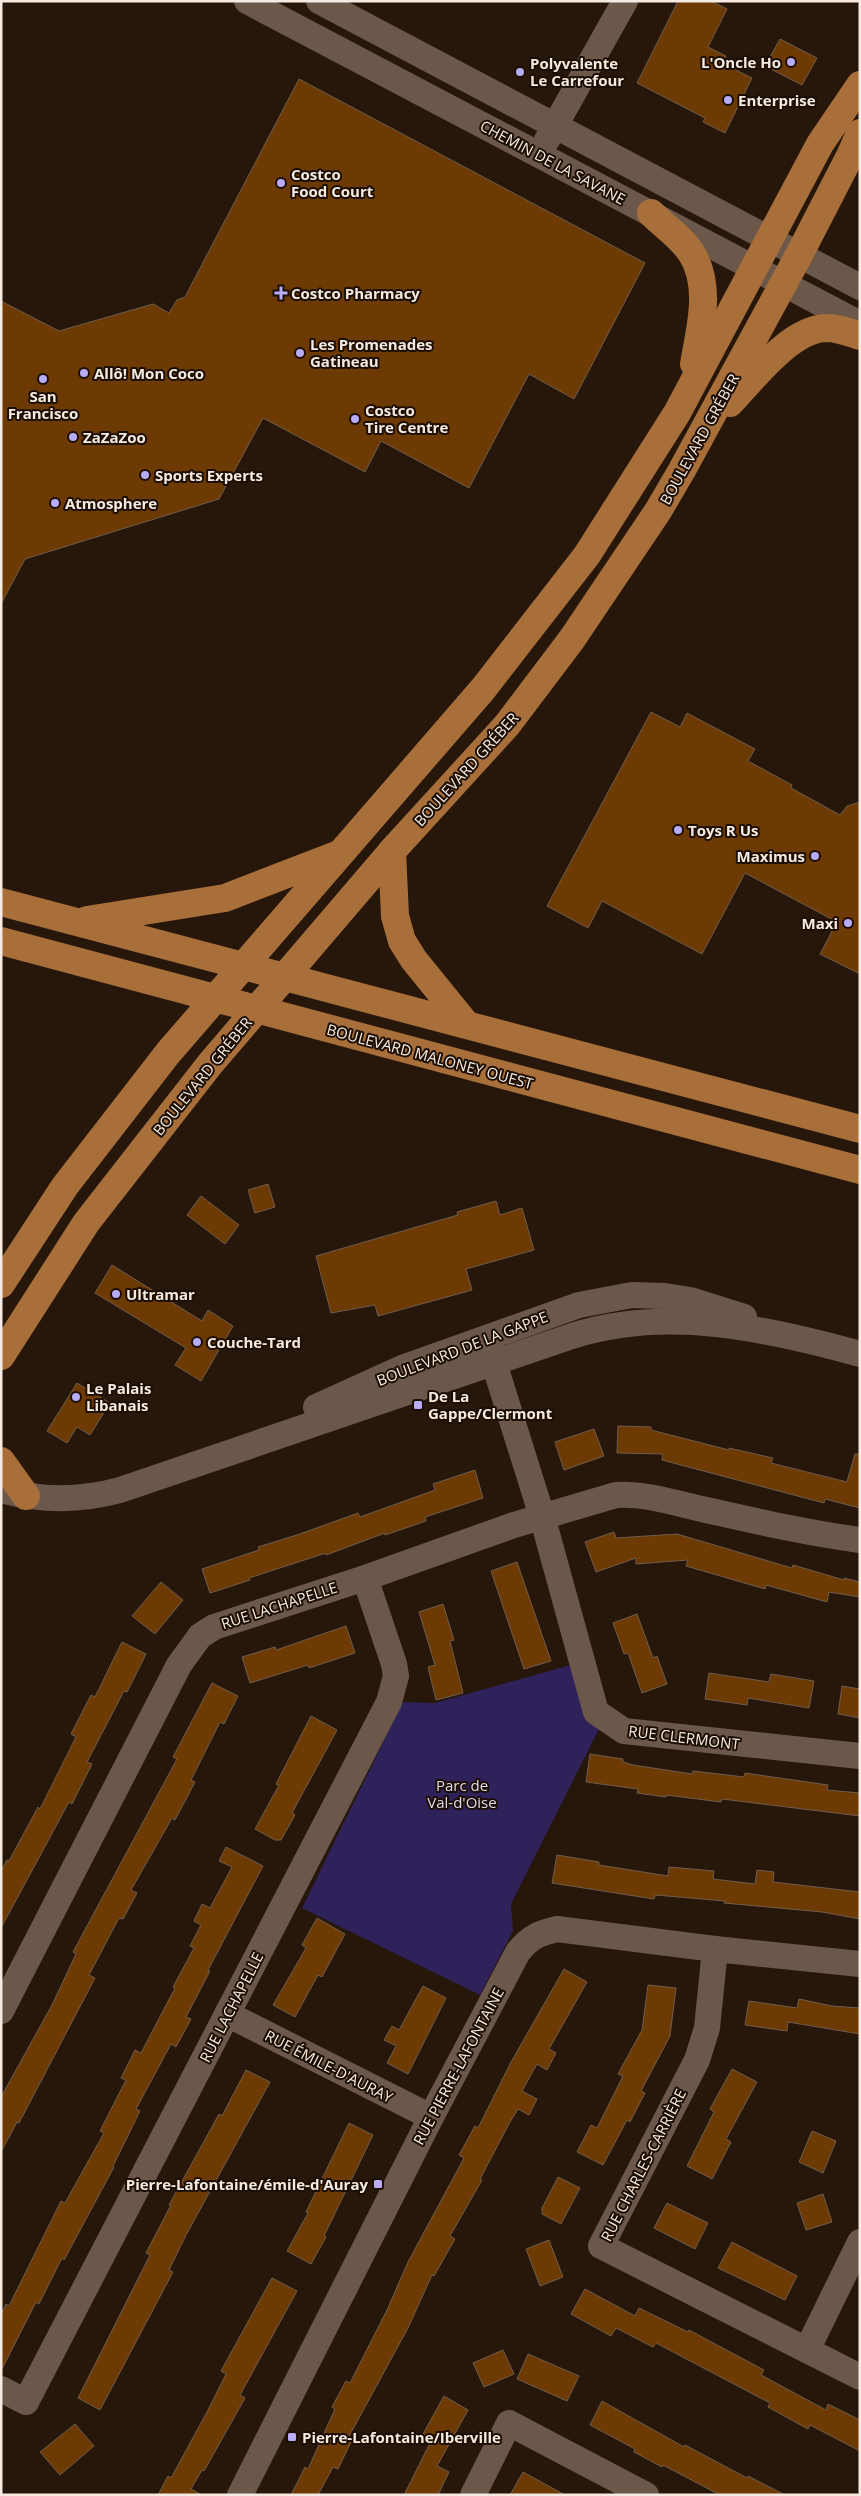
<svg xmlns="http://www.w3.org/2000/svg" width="861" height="2496" viewBox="0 0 861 2496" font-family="'Open Sans',sans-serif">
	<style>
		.green { fill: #2f2159 }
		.building { fill: #6c3a02; stroke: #705d4e }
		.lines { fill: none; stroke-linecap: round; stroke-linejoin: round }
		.minor { stroke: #6b584a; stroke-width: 26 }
		.major { stroke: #a96f3b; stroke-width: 28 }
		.poi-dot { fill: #b8abf7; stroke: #1c0e03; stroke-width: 2 }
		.labels { text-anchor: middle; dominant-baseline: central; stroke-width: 4; stroke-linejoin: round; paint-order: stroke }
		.poi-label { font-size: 15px; font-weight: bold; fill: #f6ebe2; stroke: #1c0e03; text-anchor: start }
		.street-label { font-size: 15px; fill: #f6ebe2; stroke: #1c0e03 }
		.park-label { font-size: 15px; fill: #dfdcf2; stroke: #1c0e03 }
	</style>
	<rect width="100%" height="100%" fill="#26170a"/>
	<path class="green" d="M574,1664l26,63 -89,177 2,27 -33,64 -178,-87 101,-206 32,1z"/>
	<g class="building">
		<path d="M678,1h33l16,8 -19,38 18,9 -4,7 30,15 -27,55 -22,-11 2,-4 -68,-35z"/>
		<path d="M780,39l37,19 -15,27 -37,-19z"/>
		<path d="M299,79l346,184 -71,136 -45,-25 -60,114 -88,-47 -16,31 -102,-54 -44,81 -194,60 -24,45v-303l58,30 94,-27 16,9 8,-13 8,-3z"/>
		<path d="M651,712l29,15 7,-14 68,36 -7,12 44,24 -1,3 49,27 7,-9 13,-4v172l-40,-20 17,-32 -92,-49 -43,81 -100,-53 -14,27 -41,-22z"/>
		<path d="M268,1184l7,23 -20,6 -7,-23z"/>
		<path d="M201,1196l38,29 -14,19 -38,-29z"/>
		<path d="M496,1201l4,14 22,-7 12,42 -68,19 6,21 -94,26 -3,-11 -44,8 -15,-57 142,-41 -1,-3z"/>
		<path d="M112,1265l90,56 6,-11 25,16 -32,55 -26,-16 11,-17 -91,-55z"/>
		<path d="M77,1383l33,20 -20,32 -13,-8 -10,16 -20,-12z"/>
		<path d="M618,1426l33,1v3l78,20v-2l44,10 -2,5 76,19 8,-28h5v54l-35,-9 -1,4 -162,-43 1,-6 -46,-1z"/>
		<path d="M594,1429l10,27 -40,14 -9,-28z"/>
		<path d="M475,1470l8,28 -58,19 1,4 -41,14v-2l-59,22v-2l-77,25 1,2 -40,13 -8,-24 57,-19 -1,-3 42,-13 58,-21 2,4 75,-27 -2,-6z"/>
		<path d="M614,1532l2,6 61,-4 115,34 1,-3 51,15v-2l16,4v15l-31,-5 -2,10 -61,-17 -1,4 -79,-23 2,-6 -52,4v-6l-40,14 -11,-30z"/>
		<path d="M517,1562l34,99 -27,8 -33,-98z"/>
		<path d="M161,1582l22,18 -28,34 -23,-18z"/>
		<path d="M443,1604l11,36 -4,1 13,52 -27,7 -8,-33 7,-2 -16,-53z"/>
		<path d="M637,1614l16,44 4,-2 10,28 -25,9 -14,-40 -4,1 -11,-31z"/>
		<path d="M346,1626l9,27 -46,15 -1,-3 -58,18 -8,-26 33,-10 1,3z"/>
		<path d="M122,1642l24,12 -19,38 -3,-1 -37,71 5,2 -20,40 -3,-2 -68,126v-57l6,-11 2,1 29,-54 2,2 36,-72 -5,-3 20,-39 4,2z"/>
		<path d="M709,1673l60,9 2,-8 43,7 -5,27 -61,-10 -1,7 -42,-6z"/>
		<path d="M212,1683l26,13 -14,28 -4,-2 -29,58 4,2 -20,38 -3,-2 -41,72 6,3 -14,26 -4,-1 -30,57 6,3 -76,145 -2,-1 -16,30v-55l51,-92 24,-51 -3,-2 104,-193 -4,-2z"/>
		<path d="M842,1686l18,3v29l-22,-4z"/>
		<path d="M311,1716l26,14 -45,83 3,2 -14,25h-6l-20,-11 24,-44 -3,-1z"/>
		<path d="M590,1754l33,5v3l10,3 59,9 1,-3 51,6 1,-4 83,12 -1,5 33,3v23l-138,-17 -1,3 -55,-7v2l-29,-4 1,-4 -52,-7z"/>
		<path d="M226,1847l37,19 -55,104 2,1 -24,46 5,2 -15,28 -5,-3 -35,65 4,2 -27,55 1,1 -50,93 -2,-2 -23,46 -3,-2 -35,69v-56l5,-11 3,2 52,-105 4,2 39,-70 -4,-2 26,-51 -5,-2 14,-28 6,3 34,-65 -2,-1 21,-39 -4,-2 11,-21 -7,-4 8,-17 8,4 22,-41 -13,-6z"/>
		<path d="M557,1855l42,7v3l69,11 1,-9 45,4 -1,8 42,5 2,-14 17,2 -1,10 87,10v27l-38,-7 -98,-9 1,-2 -70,-6 -1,4 -102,-16z"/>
		<path d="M317,1918l28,16 -23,43 -4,-2 -23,42 -22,-12 33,-57 -4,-3z"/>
		<path d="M564,1969l23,13 -38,67 7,4 -9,17 -10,-6 -15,27 15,8 -8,16 -11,-6 -8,13 -30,57 2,1 -32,56 5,3 -21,37 -2,-1 -24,53 -61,112 4,2 -13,27 -5,-2 -15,28h-27l14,-28 3,2 27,-60 -3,-2 14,-26 4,2 37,-73 21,-48 56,-104 -5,-3 16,-29 3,2 32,-64z"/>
		<path d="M648,1985l28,3 -6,48 -29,55 4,2 -15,29 -3,-2 -24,45 -26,-13 14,-27 6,3 26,-52 -5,-2 24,-44z"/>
		<path d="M423,1986l23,12 -38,76 -21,-11 9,-17 -12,-6 8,-14 7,4z"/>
		<path d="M799,1999l33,7 28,2v26l-72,-12 -1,9 -42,-6 4,-24 48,7z"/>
		<path d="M732,2069l25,13 -31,57 5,3 -19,37 -25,-13 27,-54 -4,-3z"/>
		<path d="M246,2070l24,12 -85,155 -16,33 4,2 -73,138 -22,-12 72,-143 -4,-2 25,-48h-2l50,-91 3,2z"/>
		<path d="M349,2123l24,12 -49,101 2,1 -15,27 -24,-13 21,-38 -2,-1z"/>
		<path d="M812,2131l24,10 -13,32 -24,-11z"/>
		<path d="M558,2177l22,11 -19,36 -19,-10v-6z"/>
		<path d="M823,2194l9,28 -26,8 -9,-27z"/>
		<path d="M667,2203l41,20 -13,26 -41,-21z"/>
		<path d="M549,2240l14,37 -23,9 -14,-37z"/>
		<path d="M732,2242l65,34 -12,24 -67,-32z"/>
		<path d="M272,2278l25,13 -57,104 5,3 -41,73 -2,-1 -11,19 11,6h-44l10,-19 3,2 36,-66 19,-38 -5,-3z"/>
		<path d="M585,2289l50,27 4,-8 49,24 1,-2 75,40 -3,5 65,35 2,-6 32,16v31l-50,-26 -2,4 -40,-22 2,-4 -114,-60 -3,4 -37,-19 -5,8 -40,-22z"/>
		<path d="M503,2350l11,24 -30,13 -11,-24z"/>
		<path d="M528,2354l51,22 -12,25 -50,-22z"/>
		<path d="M444,2396l24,14 -31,56 12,6 -11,23h-34l28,-56 -9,-5z"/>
		<path d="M602,2401l82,46 1,-2 62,33 1,-2 37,19h-65l-57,-30 -1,2 -28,-15 1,-3 -45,-24z"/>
		<path d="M75,2424l19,22 -34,29 -20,-23z"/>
		<path d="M523,2472l42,23h-55z"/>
	</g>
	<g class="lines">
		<g class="minor">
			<path d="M247,1l613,323"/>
			<path d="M319,1l541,286"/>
			<path d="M547,140l78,-139"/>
			<path d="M489,1347l53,169 54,196 28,19 236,25"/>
			<path d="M316,1407l86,-39 177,-63 53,-10 33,1 25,4 54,17"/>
			<path d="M1,1490c40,11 79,11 119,0l452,-154c95,-30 194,-8 288,18"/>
			<path d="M715,1949l-8,79 -10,32 -96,186 259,131"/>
			<path d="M1,2011l178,-346 21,-29 14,-9 151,-49 149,-53 102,-30c28,-2 59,8 86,14 53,12 105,24 158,31"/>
			<path d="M227,2014l204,103"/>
			<path d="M807,2350l53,-108"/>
			<path d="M1,2389l25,13 363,-700 7,-26 -2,-12 -29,-86"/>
			<path d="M240,2495l191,-378 87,-165c11,-14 21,-19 39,-23l158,20 145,15"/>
			<path d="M473,2495l36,-72 137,72"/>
		</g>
		<g class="major">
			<path d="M651,213c13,13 31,25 41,41 20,33 8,75 2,110"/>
			<path d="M730,403c23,-24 60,-74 96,-75 12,0 22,4 34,8"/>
			<path d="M392,851l3,65 7,25 12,19 52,64"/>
			<path d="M1,902l859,227"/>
			<path d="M87,920l138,-22 114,-44"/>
			<path d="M1,941l859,229"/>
			<path d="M1,1284l64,-98 103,-133 315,-364 104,-134 90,-142 143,-269 40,-59"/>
			<path d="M1,1356l85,-133 124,-159 182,-213 115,-126 65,-86 86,-128 24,-41 117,-215 51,-99 10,-23"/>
			<path d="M1,1461l25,35"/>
		</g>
	</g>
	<g class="poi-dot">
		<circle cx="791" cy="62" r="5"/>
		<circle cx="520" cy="72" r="5"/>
		<circle cx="728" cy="100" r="5"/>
		<circle cx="281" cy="183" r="5"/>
		<path d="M278.5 285.5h5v5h5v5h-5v5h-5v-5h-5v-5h5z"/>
		<circle cx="300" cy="353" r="5"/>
		<circle cx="84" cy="373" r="5"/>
		<circle cx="43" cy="379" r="5"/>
		<circle cx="355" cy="419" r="5"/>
		<circle cx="73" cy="437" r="5"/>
		<circle cx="145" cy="475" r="5"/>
		<circle cx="55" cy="503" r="5"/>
		<circle cx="678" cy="830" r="5"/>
		<circle cx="815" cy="856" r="5"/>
		<circle cx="848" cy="923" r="5"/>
		<circle cx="116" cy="1294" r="5"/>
		<circle cx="197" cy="1342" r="5"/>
		<circle cx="76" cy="1397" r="5"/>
		<rect x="413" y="1400" width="10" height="10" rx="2.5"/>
		<rect x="373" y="2179" width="10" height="10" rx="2.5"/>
		<rect x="287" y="2432" width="10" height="10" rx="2.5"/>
	</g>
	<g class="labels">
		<g class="poi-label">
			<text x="781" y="62" text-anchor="end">L'Oncle Ho</text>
			<text x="530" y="63">Polyvalente<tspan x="530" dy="17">Le Carrefour</tspan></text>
			<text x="738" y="100">Enterprise</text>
			<text x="291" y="174">Costco<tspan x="291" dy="17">Food Court</tspan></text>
			<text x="291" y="293">Costco Pharmacy</text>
			<text x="310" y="344">Les Promenades<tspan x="310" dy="17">Gatineau</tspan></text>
			<text x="94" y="373">Allô! Mon Coco</text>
			<text x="43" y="396" text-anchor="middle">San<tspan x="43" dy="17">Francisco</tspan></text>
			<text x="365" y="410">Costco<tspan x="365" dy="17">Tire Centre</tspan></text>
			<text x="83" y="437">ZaZaZoo</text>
			<text x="155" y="475">Sports Experts</text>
			<text x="65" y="503">Atmosphere</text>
			<text x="688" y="830">Toys R Us</text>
			<text x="805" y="856" text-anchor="end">Maximus</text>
			<text x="838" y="923" text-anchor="end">Maxi</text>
			<text x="126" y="1294">Ultramar</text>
			<text x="207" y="1342">Couche-Tard</text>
			<text x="86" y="1388">Le Palais<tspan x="86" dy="17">Libanais</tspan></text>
			<text x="428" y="1396">De La<tspan x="428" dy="17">Gappe/Clermont</tspan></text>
			<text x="368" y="2184" text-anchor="end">Pierre-Lafontaine/émile-d'Auray</text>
			<text x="302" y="2437">Pierre-Lafontaine/Iberville</text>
		</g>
		<g class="street-label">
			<text transform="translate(553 162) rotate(28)">CHEMIN DE LA SAVANE</text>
			<text transform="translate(699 439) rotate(-61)">BOULEVARD GRÉBER</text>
			<text transform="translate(466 769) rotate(-48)">BOULEVARD GRÉBER</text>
			<text transform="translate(430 1056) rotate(15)">BOULEVARD MALONEY OUEST</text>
			<text transform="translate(202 1076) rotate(-51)">BOULEVARD GRÉBER</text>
			<text transform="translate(462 1348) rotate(-21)">BOULEVARD DE LA GAPPE</text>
			<text transform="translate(279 1605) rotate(-18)">RUE LACHAPELLE</text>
			<text transform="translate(684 1737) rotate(7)">RUE CLERMONT</text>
			<text transform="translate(231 2007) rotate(-63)">RUE LACHAPELLE</text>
			<text transform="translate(329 2066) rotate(27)">RUE ÉMILE-D'AURAY</text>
			<text transform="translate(458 2066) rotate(-62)">RUE PIERRE-LAFONTAINE</text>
			<text transform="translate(643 2165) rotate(-63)">RUE CHARLES-CARRIÈRE</text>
		</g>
		<g class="park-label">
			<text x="462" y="1785">Parc de<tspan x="462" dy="17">Val-d'Oise</tspan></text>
		</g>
	</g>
	<rect width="861" height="2496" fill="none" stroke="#f6ebe2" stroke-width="5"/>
</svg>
